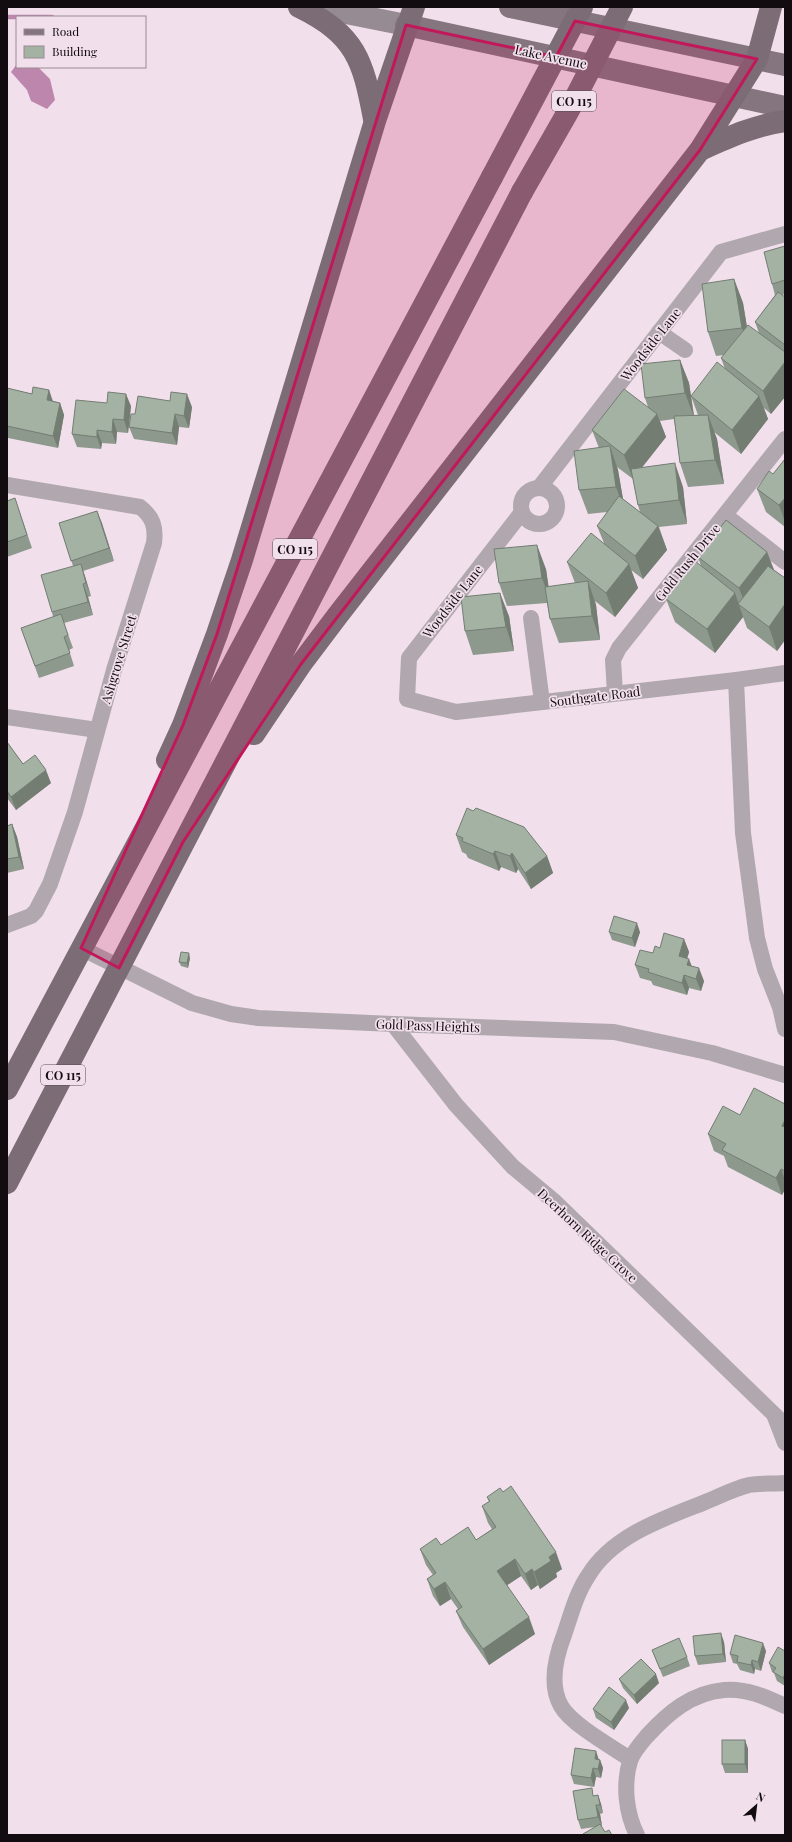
<svg xmlns="http://www.w3.org/2000/svg" width="792" height="1842" viewBox="0 0 792 1842" font-family="'Playfair Display',serif">
	<style>
		.water { fill: #bd87ad }
		.lines { fill: none; stroke-linecap: round; stroke-linejoin: round }
		.stream { stroke: #bd87ad; stroke-width: 4.5 }
		.minor { stroke: #b0a8ae; stroke-width: 16 }
		.secondary { stroke: #968b93; stroke-width: 22 }
		.primary { stroke: #84757f; stroke-width: 22 }
		.trunk { stroke: #7c6c76; stroke-width: 22 }
		.trunk-bridge { stroke: #7c6c76; stroke-width: 22 }
		.wall { fill: #8d998c; fill-rule: evenodd }
		.shaded-wall { fill: #737d72 }
		.building { fill: #a4b2a3; stroke: #737d72 }
		.marked { fill: #c2185b; fill-opacity: 0.2; stroke: #c2185b; stroke-width: 3; stroke-linejoin: round }
		.labels { text-anchor: middle; dominant-baseline: central; stroke-width: 3.5; stroke-linejoin: round; paint-order: stroke }
		.shield { fill: #f2dfec; stroke: #554b53; stroke-width: 1 }
		.shield-label { font-size: 12px; font-weight: bold; fill: #120c11 }
		.street-label { font-size: 13px; fill: #120c11; stroke: #f2dfec }
	</style>
	<rect width="100%" height="100%" fill="#f2dfec"/>
	<path class="water" d="M17,64v3h21l12,12 5,21 -8,9 -16,-8 -4,-11 -16,-18z"/>
	<g class="lines">
		<path class="stream" d="M7,17h45"/>
		<g class="minor">
			<path d="M659,332l26,18"/>
			<path d="M7,485l133,22c13,10 16,20 14,36l-40,127 -39,142 -25,72 -14,27 -5,5 -24,9"/>
			<path d="M539,488l182,-236 64,-18"/>
			<circle cx="539" cy="506" r="18"/>
			<path d="M522,512l-113,146 -2,41 49,13 280,-32 49,-7"/>
			<path d="M725,515l60,47"/>
			<path d="M531,618l11,84"/>
			<path d="M736,680l7,153 14,105 8,31 15,38 5,22"/>
			<path d="M615,693l-2,-33 6,-12 166,-209"/>
			<path d="M7,717l90,13"/>
			<path d="M81,948l111,55 39,11 27,4 135,6 221,8 98,21 73,22"/>
			<path d="M393,1024l63,81 57,62 42,35 230,223"/>
			<path d="M775,1417l10,26"/>
			<path d="M630,1759c-18,-12 -59,-35 -69,-53 -12,-21 -5,-50 3,-71 7,-20 12,-41 24,-59 24,-40 74,-57 115,-73 15,-6 30,-14 46,-18 11,-2 24,-1 36,-2"/>
			<path d="M637,1835c-11,-22 -14,-50 -7,-74 3,-9 11,-18 17,-25 21,-23 44,-43 77,-46 22,-2 42,7 61,16"/>
		</g>
		<path class="secondary" d="M316,7l90,18"/>
		<g class="primary">
			<path d="M510,7l275,58"/>
			<path d="M406,25l379,82"/>
		</g>
		<g class="trunk">
			<path d="M299,7c57,28 64,53 75,112"/>
			<path d="M700,150c27,-12 55,-25 85,-29"/>
			<path d="M254,734l47,-70 37,-49 362,-465 57,-91 14,-52"/>
			<path d="M167,760l16,-35 34,-91 25,-74 133,-439 39,-114"/>
			<path d="M7,1089l485,-912"/>
			<path d="M7,1183l515,-991"/>
		</g>
		<g class="trunk-bridge">
			<path d="M492,177l90,-170"/>
			<path d="M522,192l47,-82 53,-103"/>
		</g>
	</g>
	<g class="wall">
		<path d="M785,246v48l-3,1 3,2v100l-14,17 -7,-6 4,11 -27,35 -27,-22 3,7 7,45 -36,3 -8,-24 -6,-44 -14,2 6,16 -24,30 41,20 4,37 -28,3 8,23 -24,29 -12,-9 7,18 -23,29 -20,-16 1,4 4,35 -41,3 -9,-24 -3,-16 -40,3 -8,-23 47,-14 2,18 27,-4 -8,-21 37,-19 -7,-17 10,-14 -19,2 -9,-24 20,-42 -7,-18 56,-23 -3,-9 35,-38 9,23 5,32h4l-7,-19 34,-27 -4,-11 3,-3 -8,1 -8,-24 26,-53 9,24 4,24 12,6 -4,-11 20,-27 -3,-11zM617,467l16,12 5,26 2,7 -17,-13 -5,-29z"/>
		<path d="M7,388l25,6 17,-4 4,11 7,2 4,12 -6,33 -50,-10 -1,-3z"/>
		<path d="M131,406l-3,27 -11,-1 -1,12 -14,-1 -1,6 -24,-2 -5,-13z"/>
		<path d="M192,407l-3,21 -10,-1 -2,18 -43,-6 -5,-12 6,-13z"/>
		<path d="M785,459v68l-19,-15 -9,-23 16,-15z"/>
		<path d="M15,498l17,50 -25,9v-56z"/>
		<path d="M97,511l17,50 -31,10 8,25 -3,1 5,18 -29,8 9,25 -4,2 5,16 -35,12 -18,-50 32,-11 -1,-5 21,-46 -14,-43z"/>
		<path d="M767,552l7,18 11,8v62l-8,11 -30,-23 -4,-11 -28,36 -40,-31 -9,-23 35,-33 -3,-9z"/>
		<path d="M509,616l5,35 -41,4 -8,-24z"/>
		<path d="M7,742l16,22 28,19 -35,27 -9,-12z"/>
		<path d="M12,824l5,13 7,32 -17,4v-47z"/>
		<path d="M456,835l91,21 6,17 -22,16 -13,-20 -2,4 -15,-6 -2,4 -31,-13 -2,-4 -4,-2z"/>
		<path d="M609,932h31l-5,15 -23,-7z"/>
		<path d="M684,939l5,13 -2,7 4,7 13,15 -3,10 -12,-3 -2,7 -34,-10 -2,-4 -11,-3 -5,-13 18,-12 7,-5z"/>
		<path d="M190,958l-2,10 -7,-2 -2,-4z"/>
		<path d="M785,1104v85l-3,6 -54,-28 -4,-11 -10,-5 -6,-17 32,-19z"/>
		<path d="M487,1497l75,72 -6,4 1,4 -17,12 -2,-4 -7,5 -10,-14 -14,9 28,49 -46,31 -26,-38 -7,-16 2,-2 -7,-10 -11,7 -7,-10 -6,-17 6,-4 -7,-10 -6,-16 21,-4 35,-5 16,-11 -4,-6 -6,-17 7,-4z"/>
		<path d="M724,1642l2,20 -28,3 -3,-9z"/>
		<path d="M652,1650l35,7 3,9 -27,11z"/>
		<path d="M766,1651l-5,20 -6,-2 -1,5 -14,-4 -3,-6 -4,-1 -3,-9z"/>
		<path d="M785,1651v35l-8,-5 -3,-8 -2,-1 -3,-9z"/>
		<path d="M619,1679l40,4 -22,21 -14,-16z"/>
		<path d="M629,1708l-15,22 -18,-12 -3,-9z"/>
		<path d="M745,1740l3,9v24h-23l-3,-9z"/>
		<path d="M599,1759l1,1 3,8 -2,10 -5,-1 -2,10 -20,-3 -3,-9z"/>
		<path d="M598,1795l3,9 2,9 -3,1 2,12h-1l4,6 -21,3 11,-8 -14,2 -3,-9 17,-24z"/>
	</g>
	<g class="shaded-wall">
		<path d="M734,279l9,24 8,49 -9,-24z"/>
		<path d="M680,360l9,23 5,34 -9,-24z"/>
		<path d="M785,362v35l-14,17 -8,-23z"/>
		<path d="M49,390l4,13 -6,-3z"/>
		<path d="M126,394l5,12 -3,27 -4,-13z"/>
		<path d="M187,394l5,13 -3,21 -5,-12z"/>
		<path d="M759,396l9,23 -27,35 -9,-24z"/>
		<path d="M60,403l4,12 -6,33 -5,-12z"/>
		<path d="M175,414l4,13 -2,18 -5,-12z"/>
		<path d="M657,414l9,23 -33,42 -9,-24z"/>
		<path d="M708,415l9,24 7,45 -9,-24z"/>
		<path d="M113,419l4,13 -1,12 -4,-12z"/>
		<path d="M97,430l5,13 -1,6 -4,-12z"/>
		<path d="M610,446l8,24 7,41 -9,-24z"/>
		<path d="M675,463l8,24 4,37 -8,-24z"/>
		<path d="M785,498v24l-6,-17z"/>
		<path d="M97,511l5,12 12,38 -5,-13z"/>
		<path d="M658,526l9,24 -24,29 -8,-23z"/>
		<path d="M537,545l9,24 5,33 -9,-24z"/>
		<path d="M767,552l9,23 -28,36 -9,-23z"/>
		<path d="M81,564l4,12 6,20 -5,-13z"/>
		<path d="M629,564l9,24 -23,29 -9,-24z"/>
		<path d="M588,581l8,24 4,35 -8,-24z"/>
		<path d="M83,584l5,13 5,18 -5,-13z"/>
		<path d="M500,593l9,23 5,35 -8,-24z"/>
		<path d="M735,593l8,24 -28,36 -8,-24z"/>
		<path d="M785,604v36l-8,11 -8,-24z"/>
		<path d="M46,770l5,13 -35,27 -5,-13z"/>
		<path d="M12,824l5,13 7,32 -5,-12z"/>
		<path d="M495,851l6,16 -2,4 -6,-17z"/>
		<path d="M512,853l6,16 -2,4 -6,-17z"/>
		<path d="M547,856l6,17 -22,16 -6,-16z"/>
		<path d="M637,923l3,9 -5,15 -3,-9z"/>
		<path d="M684,939l5,13 -5,17 -5,-13z"/>
		<path d="M189,953l1,5 -2,10 -1,-5z"/>
		<path d="M689,959l5,13 -7,-7z"/>
		<path d="M699,968l5,13 -3,10 -5,-12z"/>
		<path d="M684,975l5,13 -2,7 -5,-12z"/>
		<path d="M785,1120v13l-3,-7z"/>
		<path d="M781,1169l4,11v9l-3,6 -6,-17z"/>
		<path d="M556,1552l6,17 -6,4 1,4 -17,12 -6,-17 15,-15z"/>
		<path d="M515,1559l6,17 -18,12 -6,-17z"/>
		<path d="M532,1569l6,16 -7,5 -6,-16z"/>
		<path d="M445,1582l6,17 -11,7 -6,-17z"/>
		<path d="M529,1617l6,17 -46,31 -6,-16z"/>
		<path d="M721,1633l3,9 2,20 -3,-8z"/>
		<path d="M763,1643l3,8 -5,20 -3,-9z"/>
		<path d="M752,1660l3,9 -1,5 -3,-9z"/>
		<path d="M656,1674l3,9 -22,21 -3,-9z"/>
		<path d="M785,1674v10l-2,-6z"/>
		<path d="M626,1700l3,8 -15,22 -3,-8z"/>
		<path d="M745,1740l3,9v24l-3,-9z"/>
		<path d="M596,1751l3,9 -4,-1z"/>
		<path d="M600,1760l3,8 -2,10 -3,-9z"/>
		<path d="M593,1768l3,9 -2,10 -3,-9z"/>
		<path d="M598,1795l3,9 2,9 -3,-8z"/>
		<path d="M596,1805l4,9 2,12 -4,-9z"/>
	</g>
	<g class="building">
		<path d="M785,246v34l-13,4 -8,-32z"/>
		<path d="M734,279l8,49 -34,4 -6,-48z"/>
		<path d="M778,292l7,5v48l-30,-23z"/>
		<path d="M748,325l37,27v10l-22,29 -42,-33z"/>
		<path d="M680,360l5,33 -40,5 -4,-34z"/>
		<path d="M717,362l42,34 -27,34 -41,-34z"/>
		<path d="M33,387l16,3 -2,10 13,3 -7,33 -46,-10v-38l25,6z"/>
		<path d="M624,389l33,25 -33,41 -32,-25z"/>
		<path d="M108,392l18,2 -2,26 -11,-1 -1,13 -15,-2v7l-25,-3 4,-34 31,3z"/>
		<path d="M171,392l16,2 -3,22 -9,-2 -3,19 -43,-6 2,-13h4l3,-18 32,5z"/>
		<path d="M708,415l7,45 -35,3 -6,-47z"/>
		<path d="M610,446l6,41 -37,3 -5,-39z"/>
		<path d="M785,459v39l-6,7 -22,-16 12,-18 4,3z"/>
		<path d="M675,463l4,37 -41,5 -7,-36z"/>
		<path d="M619,496l39,30 -23,30 -38,-30z"/>
		<path d="M15,498l12,37 -20,7v-41z"/>
		<path d="M97,511l12,37 -38,13 -12,-38z"/>
		<path d="M726,520l41,32 -28,36 -41,-31z"/>
		<path d="M591,533l38,31 -23,29 -39,-31z"/>
		<path d="M537,545l5,33 -43,5 -5,-34z"/>
		<path d="M695,561l40,32 -28,36 -41,-30z"/>
		<path d="M81,564l5,19 -3,1 5,18 -36,10 -11,-37z"/>
		<path d="M768,566l17,12v26l-16,23 -31,-23z"/>
		<path d="M588,581l4,35 -42,3 -5,-32z"/>
		<path d="M500,593l6,34 -41,4 -4,-34z"/>
		<path d="M61,614l7,21 -4,2 6,16 -35,13 -14,-38z"/>
		<path d="M7,742l16,22 12,-9 11,15 -35,27 -4,-6z"/>
		<path d="M467,808l6,3 3,-3 48,19 23,29 -22,17 -13,-20 -2,3 -15,-5 -2,3 -31,-13 1,-3 -7,-3z"/>
		<path d="M12,824l7,33 -12,2v-33z"/>
		<path d="M614,916l23,7 -5,15 -23,-6z"/>
		<path d="M664,933l20,6 -5,17 10,3 -2,6 12,3 -3,11 -12,-4 -2,8 -34,-11 1,-3 -14,-4 5,-15 13,3 2,-7 5,2z"/>
		<path d="M181,952l8,1 -2,10 -8,-1z"/>
		<path d="M754,1088l31,16v16l-3,6 3,1v44l-4,-2 -5,9 -54,-28 4,-6 -18,-10 15,-28 17,9z"/>
		<path d="M511,1486l45,66 -7,5 2,4 -17,11 -2,-3 -7,5 -10,-15 -18,12 32,46 -46,32 -27,-38 6,-4 -17,-25 -11,7 -7,-10 9,-6 -16,-24 16,-11 5,7 27,-18 8,13 20,-13 -14,-21 8,-5 -3,-4 13,-9 3,4z"/>
		<path d="M721,1633l2,21 -28,2 -2,-20z"/>
		<path d="M735,1635l28,8 -5,19 -6,-2 -1,5 -14,-3 1,-6 -8,-2z"/>
		<path d="M679,1638l8,19 -27,12 -8,-19z"/>
		<path d="M778,1647l7,4v23l-2,4 -10,-6 3,-4 -7,-5z"/>
		<path d="M641,1659l15,15 -22,21 -15,-16z"/>
		<path d="M609,1687l17,13 -15,22 -18,-13z"/>
		<rect x="722" y="1740" width="23" height="24"/>
		<path d="M575,1748l21,3 -1,8 5,1 -2,9 -5,-1 -2,10 -20,-3z"/>
		<path d="M592,1788l1,8 5,-1 2,10h-4l2,12 -20,3 -5,-29z"/>
		<path d="M600,1824l5,8 4,-2 3,5h-28l-1,-1z"/>
	</g>
	<path class="marked" d="M575,21l182,38 -57,91 -399,514 -118,178 -64,126 -38,-20 102,-223 34,-91 189,-609 150,32z"/>
	<g class="labels">
		<g class="shield">
			<rect x="552" y="91" width="44" height="20" rx="3"/>
			<rect x="273" y="539" width="44" height="20" rx="3"/>
			<rect x="41" y="1065" width="44" height="20" rx="3"/>
		</g>
		<g class="shield-label">
			<text x="574" y="101">CO 115</text>
			<text x="295" y="549">CO 115</text>
			<text x="63" y="1075">CO 115</text>
		</g>
		<g class="street-label">
			<text transform="translate(551 56) rotate(12)">Lake Avenue</text>
			<text transform="translate(650 344) rotate(-52)">Woodside Lane</text>
			<text transform="translate(687 562) rotate(-51)">Gold Rush Drive</text>
			<text transform="translate(452 601) rotate(-52)">Woodside Lane</text>
			<text transform="translate(118 659) rotate(-73)">Ashgrove Street</text>
			<text transform="translate(595 696) rotate(-7)">Southgate Road</text>
			<text transform="translate(428 1025) rotate(2)">Gold Pass Heights</text>
			<text transform="translate(588 1235) rotate(43)">Deerhorn Ridge Grove</text>
		</g>
	</g>
	<rect width="792" height="1842" fill="none" stroke="#120c11" stroke-width="16"/>
	<rect x="16" y="16" width="130" height="52" fill="#f2dfec" stroke="#988b94"/>
	<rect x="24" y="29" width="20" height="6" fill="#84757f" stroke="#988b94"/>
	<text x="52" y="36" font-size="12" fill="#120c11">Road</text>
	<rect x="24" y="46" width="20" height="12" fill="#a4b2a3" stroke="#988b94"/>
	<text x="52" y="56" font-size="12" fill="#120c11">Building</text>
	<g transform="translate(756 1806) rotate(28)" stroke="#f2dfec" stroke-width="3" paint-order="stroke">
	<path d="M0-3L7 15L0 10L-7 15Z" fill="#120c11"/>
	<text y="-6" font-size="11" font-weight="bold" text-anchor="middle" fill="#120c11">N</text>
	</g>
</svg>
